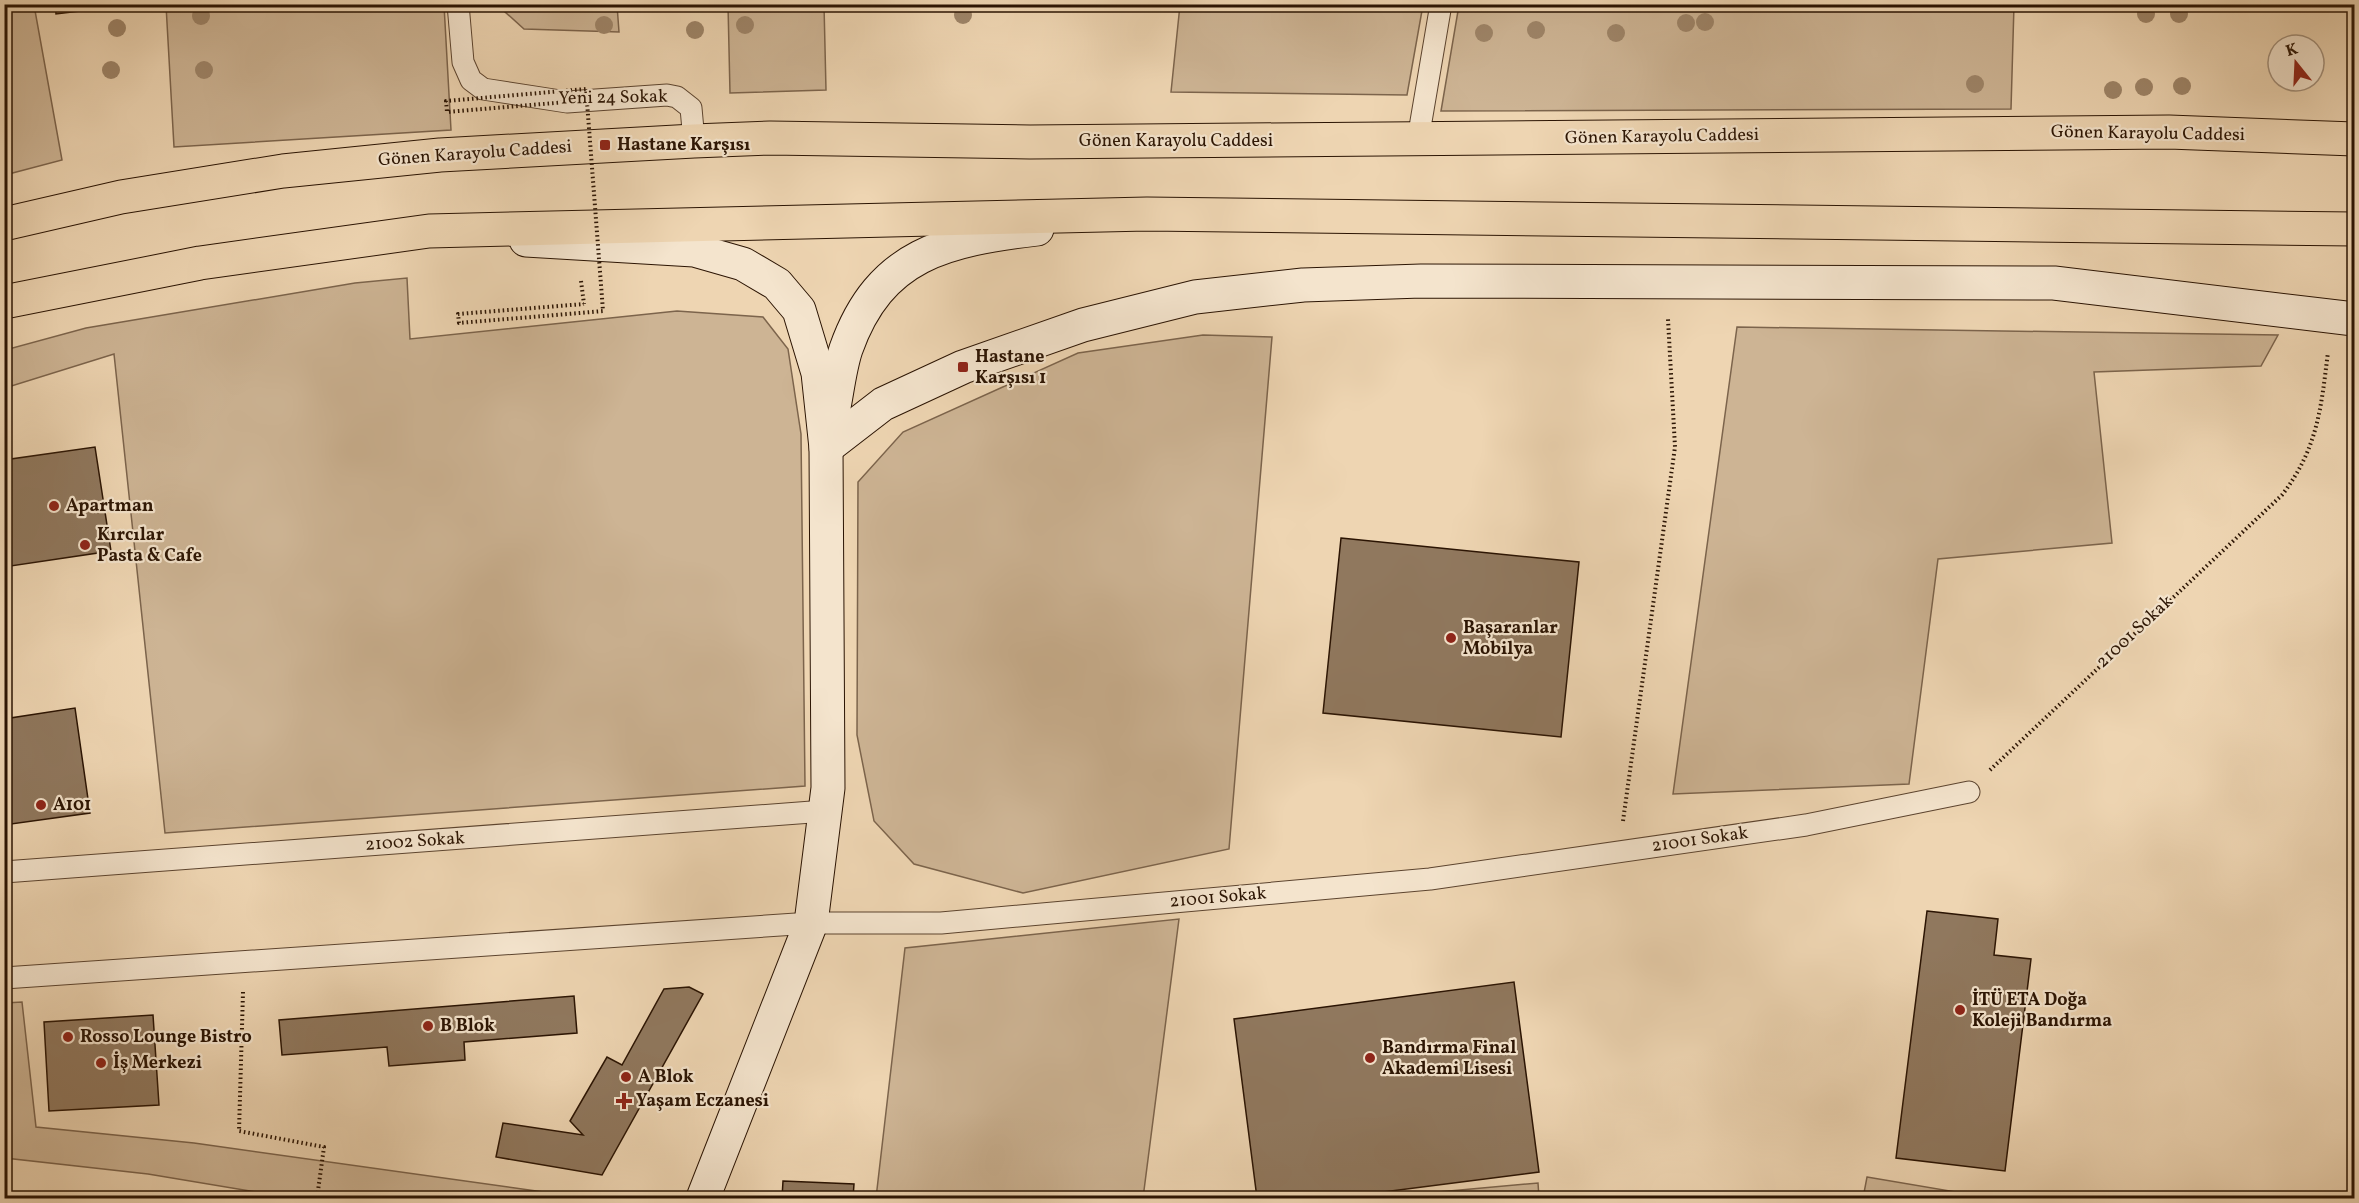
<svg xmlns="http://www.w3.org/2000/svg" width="2359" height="1203" viewBox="0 0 2359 1203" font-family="Vollkorn,serif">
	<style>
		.green { fill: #cdb494; stroke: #7c644c; stroke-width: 1.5 }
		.building { fill: #90785e; stroke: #2b1403; stroke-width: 1.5 }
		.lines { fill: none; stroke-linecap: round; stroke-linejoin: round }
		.lane-casing { stroke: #5c442f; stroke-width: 23 }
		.secondary-casing { stroke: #2b1403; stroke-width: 35 }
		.highway-casing { stroke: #2b1403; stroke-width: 35 }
		.path { stroke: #2b1403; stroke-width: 4; stroke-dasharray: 1.5 3; stroke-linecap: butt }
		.lane { stroke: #f4e4cd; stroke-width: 21 }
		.secondary { stroke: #f4e4cd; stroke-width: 33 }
		.highway { stroke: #eed5b2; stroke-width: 33 }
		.path-bridge { stroke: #2b1403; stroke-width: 4; stroke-dasharray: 1.5 3; stroke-linecap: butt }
		.tree { fill: #9e8569 }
		.poi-dot { fill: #8f2418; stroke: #f4e4cd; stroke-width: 2 }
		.labels { text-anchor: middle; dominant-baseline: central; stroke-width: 4.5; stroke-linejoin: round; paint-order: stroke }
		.street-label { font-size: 18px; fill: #2b1403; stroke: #f4e4cd }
		.poi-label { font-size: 18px; font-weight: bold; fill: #2b1403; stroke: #f4e4cd; text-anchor: start }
	</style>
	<rect width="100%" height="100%" fill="#eed5b2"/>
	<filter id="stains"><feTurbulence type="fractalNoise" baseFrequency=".00333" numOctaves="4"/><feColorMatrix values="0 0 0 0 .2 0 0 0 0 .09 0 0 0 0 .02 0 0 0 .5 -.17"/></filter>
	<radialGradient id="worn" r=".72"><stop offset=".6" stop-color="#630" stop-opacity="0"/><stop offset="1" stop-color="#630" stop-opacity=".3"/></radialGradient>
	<g class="green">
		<path d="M5,4l29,1 28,155 -57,15z"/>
		<path d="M166,5h278l7,125 -277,17z"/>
		<path d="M503,5h114l2,27 -95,-3 -20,-18z"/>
		<path d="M728,5h96l2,85 -96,3z"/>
		<path d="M1180,5h243l-16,90 -236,-3z"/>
		<path d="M1459,5h555l-3,104 -570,2z"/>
		<path d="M407,278l3,61 267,-28 86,6 25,32 13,85 4,352 -640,47 -51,-479 -109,34v-38l81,-22 269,-45z"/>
		<path d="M1737,327l541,8 -17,31 -167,6 18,171 -174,16 -29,225 -236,10z"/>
		<path d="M1203,335l69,2 -43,512 -206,44 -109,-29 -40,-43 -17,-86 1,-253 45,-50 175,-79z"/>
		<path d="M1179,919l-36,279h-267l29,-250z"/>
		<path d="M22,1002l14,125 158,16 392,55h-294l-144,-24 -143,-16v-155z"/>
		<path d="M1867,1177l95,16 -1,5h-98z"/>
		<path d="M1538,1183l1,15h-170h3z"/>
	</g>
	<g class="building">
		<path d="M55,4h40l1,5 -40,5z"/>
		<path d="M95,447l16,104 -107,16v-107z"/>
		<path d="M1341,538l238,24 -18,175 -238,-24z"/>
		<path d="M75,708l15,105 -86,12v-106z"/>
		<path d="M1927,911l71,8 -4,36 37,4 -26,212 -109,-13z"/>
		<path d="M1514,982l25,190 -203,26h-79l-23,-179z"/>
		<path d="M689,987l14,7 -101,181 -106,-18 7,-34 80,12 -13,-14 37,-64 15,8 42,-76z"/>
		<path d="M574,996l3,37 -113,9 1,18 -76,6 -2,-19 -105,8 -3,-35z"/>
		<path d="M153,1015l6,90 -110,6 -5,-89z"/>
		<path d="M783,1181l71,3 -1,14h-71z"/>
	</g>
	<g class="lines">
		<defs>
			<g id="lane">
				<path d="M458,4l5,58 8,18 12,9 84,13 100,-7 10,2 14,11 3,33"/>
				<path d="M1418,139l23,-135"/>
				<path d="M4,872l821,-61"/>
				<path d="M4,978l807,-55h130l489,-44 376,-54 163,-33"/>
			</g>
			<g id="secondary">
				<path d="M526,240l168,10 49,14 34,20 22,26 19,63 8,75 2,340 -17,135 -108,275"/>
				<path d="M832,417c5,-22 7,-47 14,-68 34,-96 100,-109 191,-120"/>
				<path d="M826,448l57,-44 80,-37 120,-42 112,-28 108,-12 118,-4 633,2 300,36"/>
			</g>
			<g id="highway">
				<path d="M4,224l117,-27 162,-26 157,-16 254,-14 76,-3 260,4 1139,-10 185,7"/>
				<path d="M4,302l196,-39 229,-32 718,-17 1207,15"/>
			</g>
		</defs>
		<use href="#lane" class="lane-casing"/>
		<use href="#secondary" class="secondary-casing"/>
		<use href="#highway" class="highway-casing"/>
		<g class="path">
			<path d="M581,281l3,23"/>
			<path d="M1990,770l292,-275c36,-47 39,-87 46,-143"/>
			<path d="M1623,821l52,-374 -7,-128"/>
			<path d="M243,992l-4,139 85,16 -7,51"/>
		</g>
		<use href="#lane" class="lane"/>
		<use href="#secondary" class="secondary"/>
		<use href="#highway" class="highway"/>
		<path class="path-bridge" d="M567,102l-120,10 -1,-11 140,-12 17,222 -144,12 -1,-9 126,-10"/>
	</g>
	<g class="tree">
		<circle cx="2146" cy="14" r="9"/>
		<circle cx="2179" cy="14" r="9"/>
		<circle cx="963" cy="15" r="9"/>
		<circle cx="201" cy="16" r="9"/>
		<circle cx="1705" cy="22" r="9"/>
		<circle cx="1686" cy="23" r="9"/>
		<circle cx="604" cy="25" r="9"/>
		<circle cx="745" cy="25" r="9"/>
		<circle cx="117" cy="28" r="9"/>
		<circle cx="695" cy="30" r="9"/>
		<circle cx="1536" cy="30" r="9"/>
		<circle cx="1484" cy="33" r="9"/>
		<circle cx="1616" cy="33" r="9"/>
		<circle cx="111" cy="70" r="9"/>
		<circle cx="204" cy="70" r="9"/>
		<circle cx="1975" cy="84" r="9"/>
		<circle cx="2182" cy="86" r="9"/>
		<circle cx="2144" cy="87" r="9"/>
		<circle cx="2113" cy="90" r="9"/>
	</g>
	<g class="poi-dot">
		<rect x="599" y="139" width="12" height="12" rx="3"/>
		<rect x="957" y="361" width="12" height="12" rx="3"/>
		<circle cx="54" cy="506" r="6"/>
		<circle cx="85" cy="545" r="6"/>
		<circle cx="1451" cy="638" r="6"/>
		<circle cx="41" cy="805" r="6"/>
		<circle cx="1960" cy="1010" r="6"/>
		<circle cx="428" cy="1026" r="6"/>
		<circle cx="68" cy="1037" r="6"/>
		<circle cx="1370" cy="1058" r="6"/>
		<circle cx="101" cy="1063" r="6"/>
		<circle cx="626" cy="1077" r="6"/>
		<path d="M621 1092h6v6h6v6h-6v6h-6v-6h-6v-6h6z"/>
	</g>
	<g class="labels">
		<g class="street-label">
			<text transform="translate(613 98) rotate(-1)">Yeni 24 Sokak</text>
			<text transform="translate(2148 134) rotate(1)">Gönen Karayolu Caddesi</text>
			<text transform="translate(1662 137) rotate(-1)">Gönen Karayolu Caddesi</text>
			<text x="1176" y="141">Gönen Karayolu Caddesi</text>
			<text transform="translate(475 154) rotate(-4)">Gönen Karayolu Caddesi</text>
			<text transform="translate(2135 632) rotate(-43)">21001 Sokak</text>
			<text transform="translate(1700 840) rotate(-8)">21001 Sokak</text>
			<text transform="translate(415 842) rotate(-4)">21002 Sokak</text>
			<text transform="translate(1218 898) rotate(-5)">21001 Sokak</text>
		</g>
		<g class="poi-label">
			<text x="617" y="145">Hastane Karşısı</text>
			<text x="975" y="357">Hastane<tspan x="975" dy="21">Karşısı 1</tspan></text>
			<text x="66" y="506">Apartman</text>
			<text x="97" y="535">Kırcılar<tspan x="97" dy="21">Pasta &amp; Cafe</tspan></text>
			<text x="1463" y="628">Başaranlar<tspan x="1463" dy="21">Mobilya</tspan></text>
			<text x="53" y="805">A101</text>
			<text x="1972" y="1000">İTÜ ETA Doğa<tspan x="1972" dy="21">Koleji Bandırma</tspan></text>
			<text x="440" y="1026">B Blok</text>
			<text x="80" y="1037">Rosso Lounge Bistro</text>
			<text x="1382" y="1048">Bandırma Final<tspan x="1382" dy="21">Akademi Lisesi</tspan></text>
			<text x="113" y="1063">İş Merkezi</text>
			<text x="638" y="1077">A Blok</text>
			<text x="636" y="1101">Yaşam Eczanesi</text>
		</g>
	</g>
	<rect width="2359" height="1203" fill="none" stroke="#eed5b2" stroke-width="24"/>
	<rect x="6" y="6" width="2347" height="1191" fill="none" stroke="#2b1403" stroke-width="3"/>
	<rect x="12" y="12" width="2335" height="1179" fill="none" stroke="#2b1403" stroke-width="1.5"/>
	<g transform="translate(2296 63) rotate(342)"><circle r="28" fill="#f4e4cd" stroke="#a4917c" stroke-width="1.5"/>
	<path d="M0-4.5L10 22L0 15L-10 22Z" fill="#8f2418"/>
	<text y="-9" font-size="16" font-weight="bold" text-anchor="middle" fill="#2b1403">K</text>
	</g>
	<rect width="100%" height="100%" filter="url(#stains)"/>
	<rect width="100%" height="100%" fill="url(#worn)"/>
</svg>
